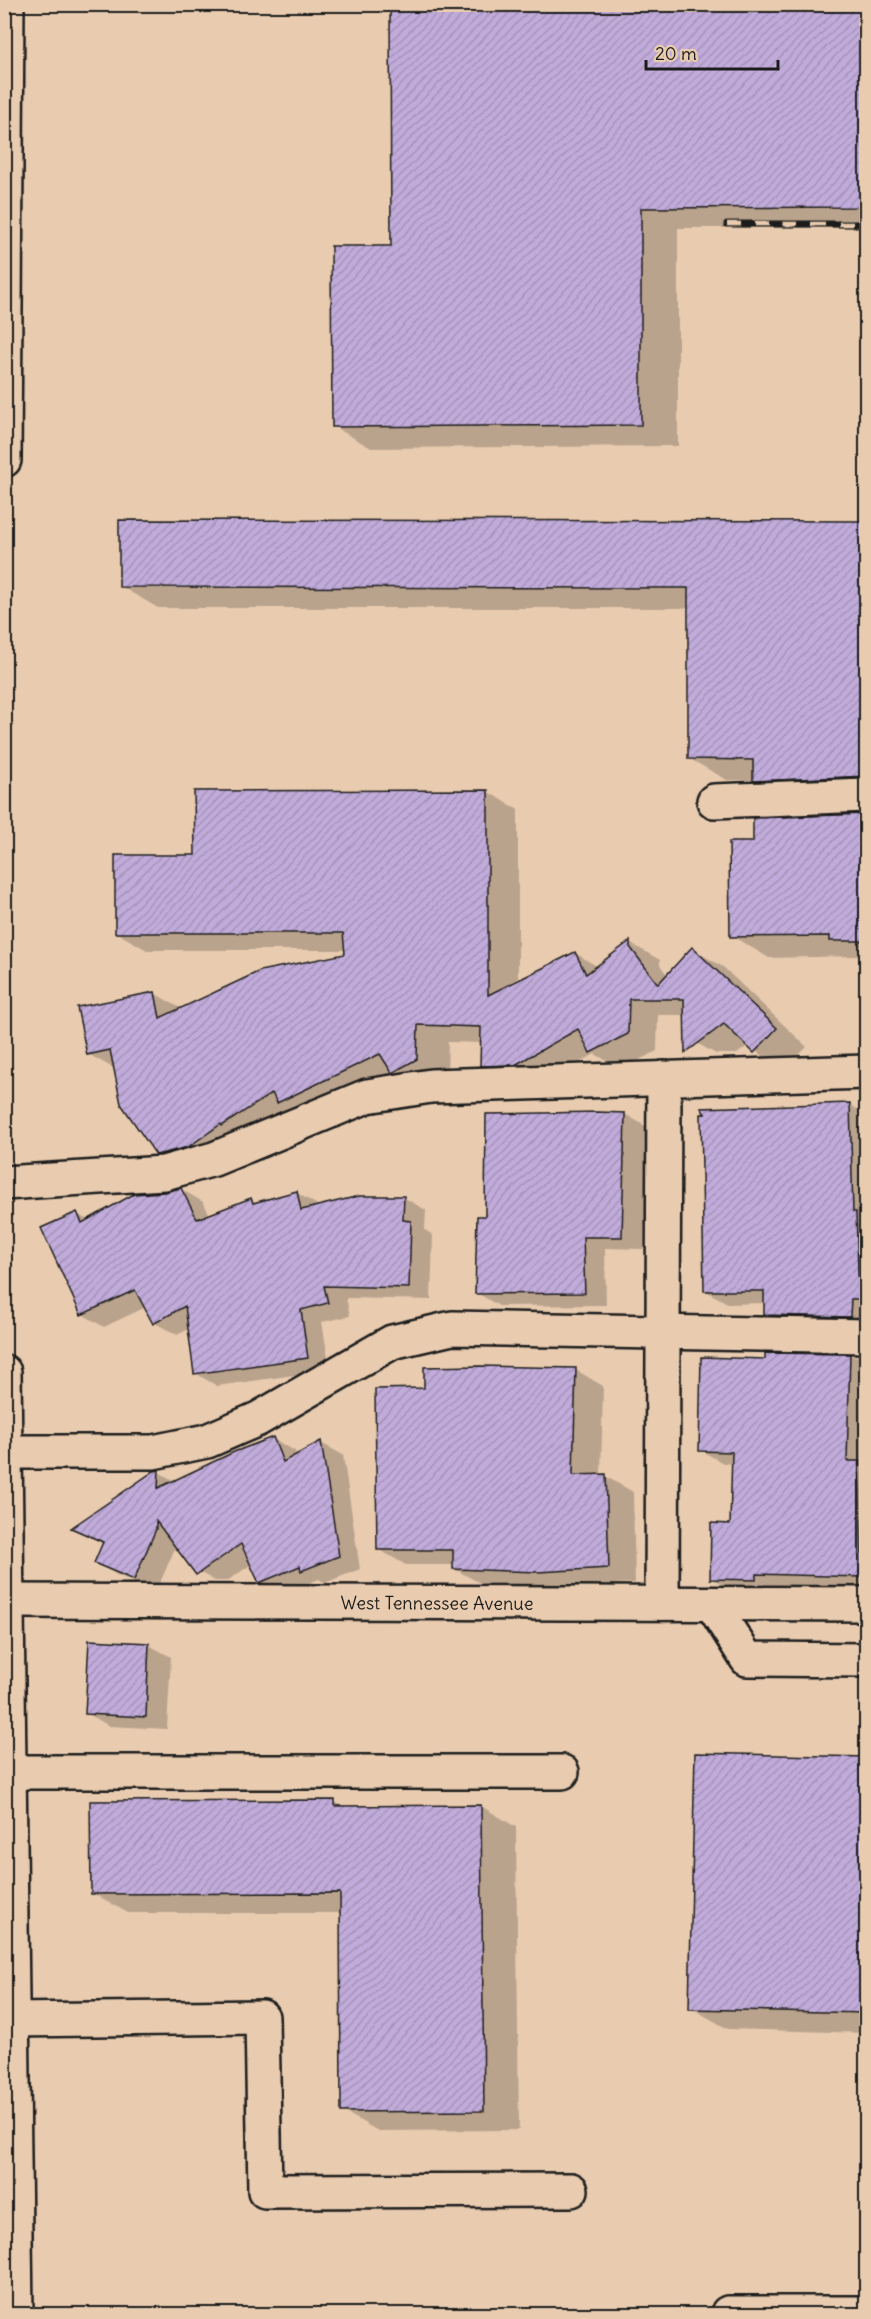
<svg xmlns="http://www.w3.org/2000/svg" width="871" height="2319" viewBox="0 0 871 2319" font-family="Delius,sans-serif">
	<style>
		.shadow { fill: #0003 }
		.building { fill: url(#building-hatch); stroke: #1c1c1c; stroke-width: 1.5 }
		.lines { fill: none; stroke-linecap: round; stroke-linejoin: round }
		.minor-casing { stroke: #1c1c1c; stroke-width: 38 }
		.minor { stroke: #e9ccb0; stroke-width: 33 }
		.rail-casing { stroke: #1c1c1c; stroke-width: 7 }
		.rail { stroke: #e9ccb0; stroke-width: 4.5; stroke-dasharray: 14; stroke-linecap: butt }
		.labels { text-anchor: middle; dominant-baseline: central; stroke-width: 6; stroke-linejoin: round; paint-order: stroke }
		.street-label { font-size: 18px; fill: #1c1c1c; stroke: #e9ccb0 }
	</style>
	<defs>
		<pattern id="building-hatch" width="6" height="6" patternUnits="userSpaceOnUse" patternTransform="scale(1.5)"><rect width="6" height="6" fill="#c1abda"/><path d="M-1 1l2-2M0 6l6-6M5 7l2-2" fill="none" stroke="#a593ba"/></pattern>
	</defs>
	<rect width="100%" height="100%" fill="#e9ccb0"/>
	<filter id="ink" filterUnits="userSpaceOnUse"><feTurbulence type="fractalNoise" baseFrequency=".0167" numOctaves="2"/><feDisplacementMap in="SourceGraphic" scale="12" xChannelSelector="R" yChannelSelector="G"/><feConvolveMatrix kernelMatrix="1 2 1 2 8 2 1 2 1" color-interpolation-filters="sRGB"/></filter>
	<g filter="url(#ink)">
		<g class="shadow">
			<path d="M866,4v224h-188v218l-307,2 -38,-22 60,-179z"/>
			<path d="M866,523v275l-74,3 -37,-21h-28l-37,-21v-151h-532l-38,-22z"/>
			<path d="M488,792l30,17v173l57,-29 23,14 32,-24 30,17v5l8,11 24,-27 31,18 84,80 -22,22 -30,-18 -6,-6 -12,9h-21l-30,-17v-22h-28l-1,36 -36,18 -26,-15 -49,27 -34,1 -30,-17v-22l-34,-1 -1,34 -259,95 -31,-17 -42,-85 -27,-15 66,-61 28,16 164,-54v-5h-199l-30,-17 79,-76z"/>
			<path d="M866,815v146l-7,-5 -90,2 -37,-22 23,-92z"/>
			<path d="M850,1105l16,9v215l-77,-1 -23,-14v-11l-37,1 -23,-13z"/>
			<path d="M625,1114l22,13 -3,122 -39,-1 1,57 -107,1 -22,-13 10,-76v-101z"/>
			<path d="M181,1189l22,13 7,13 41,-15 7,3 39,-10 22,13 84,-9 23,13 -1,20 8,5 -2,65 -85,-2 4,18 -28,6 8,48 -113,16 -22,-13 -6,-44 -12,6 -22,-12 -9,-16 -42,20 -22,-13 -5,-100 12,7z"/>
			<path d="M767,1354l93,2 6,3v231l-87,-3 -1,5 -44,-1 -23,-13 21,-52 1,-62 -10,-1 -23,-13 67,-89z"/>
			<path d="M576,1370l27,16 -2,90h4l28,16 2,91 -69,3 -84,-2 -28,-15v-4h-48l-28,-16 48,-159z"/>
			<path d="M273,1439l22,12 2,5 24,-13 22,12 17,114 -35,14 -6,-4 -37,16 -22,-13 -8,-18 -25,17h-12l-23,-13 -16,-22 -20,46 -39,-17 -22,-13 8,-18 -29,-16 84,-56 17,9z"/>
			<path d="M90,1642l59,3 22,12 -4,72 -58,-3 -22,-13z"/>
			<path d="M866,1758v275l-138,-4 -37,-21z"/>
			<path d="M335,1802l9,5 137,-1 35,21 3,303 -141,1 -35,-20 -1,-198h-214l-36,-20z"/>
		</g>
		<g class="building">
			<path d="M390,4h477v203l-226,1v217l-309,2 -1,-181h60z"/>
			<path d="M119,520l748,1v255l-114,5v-21l-65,-1v-171l-569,-1z"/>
			<path d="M488,790v205l87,-43 11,22 44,-33v6l28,37 34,-37 85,81 -23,25 -30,-29 -39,29 -1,-54h-55l-1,35 -38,19 -12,-24 -63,36 -35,1 1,-39 -63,-2 -1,34 -25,14 -12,-19 -103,49 -5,-10 -50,33 -1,-2 -33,23 -32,8 -35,-51 -11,-54 -23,5 -10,-48 78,-15 5,26 100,-47 85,-17 -2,-21h-228v-78h80l-1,-64z"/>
			<path d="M867,814v127h-37v-5l-100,1 -1,-95h24v-24z"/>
			<path d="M850,1103l3,109h3l3,87h-8l-1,18 -86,-2v-24h-60l-3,-177h4l-4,-6z"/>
			<path d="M598,1112l27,1 -3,124h-39l2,56 -110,1 2,-78h8l1,-102z"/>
			<path d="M181,1188l16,31 54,-21 2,5 44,-12 4,19 58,-14h45l-1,24 8,1 -2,67 -85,-2 4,17 -27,7 7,48 -114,16 -9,-68 -32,18 -18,-34 -54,25 -40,-87 36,-16 5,11 52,-29 31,-2z"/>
			<path d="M765,1353l85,1 -3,107h12l3,116 -106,-3v6l-46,-1 1,-56 19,1 2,-72 -33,-1 2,-94 64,2z"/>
			<path d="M480,1366l96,2 -3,107 33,-1 3,94 -71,4 -85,-3v-19h-76l-2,-161 49,-1v-21z"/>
			<path d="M273,1437l10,25 38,-21 18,115 -38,15 -1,-5 -41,17 -18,-39 -45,31 -40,-54v8l-22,51 -40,-17 9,-21 -32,-14 83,-57 5,-1 -1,18 76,-36z"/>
			<path d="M89,1640l60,3 -3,74 -61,-3z"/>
			<path d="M695,1753l172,4v256l-178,-4z"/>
			<path d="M335,1800v6l146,-1 3,306 -143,1 -1,-219 -249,1 -1,-93z"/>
		</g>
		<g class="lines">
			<defs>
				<g id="minor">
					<path d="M4,460l3,-456"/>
					<path d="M714,801l152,-6"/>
					<path d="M4,1183l160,-10 50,-14 153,-63 64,-10 435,-14"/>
					<path d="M4,1372l12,942"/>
					<path d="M5,1452h148l54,-11 51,-22 134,-77 60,-14 414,8"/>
					<path id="s1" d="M7,1601l859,3"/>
					<path d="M662,1603l2,-525"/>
					<path d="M712,1604l35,55 119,1"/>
					<path d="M9,1772h553"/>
					<path d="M11,2020l251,-3 3,174 306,-1"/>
					<path d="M728,2313h138"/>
				</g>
			</defs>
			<use href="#minor" class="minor-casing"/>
			<use href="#minor" class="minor"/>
			<defs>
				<path id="rail" d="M727,224h139"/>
			</defs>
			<use href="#rail" class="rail-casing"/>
			<use href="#rail" class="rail"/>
		</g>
	</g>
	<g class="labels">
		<g class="street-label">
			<text stroke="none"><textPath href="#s1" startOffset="430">West Tennessee Avenue</textPath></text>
		</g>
	</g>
	<rect width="871" height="2319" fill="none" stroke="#e9ccb0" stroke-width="24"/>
	<rect x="12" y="12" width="847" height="2295" fill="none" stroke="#1c1c1c" stroke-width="2" filter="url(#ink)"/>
	<path d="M646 60v9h132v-9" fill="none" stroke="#1c1c1c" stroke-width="3"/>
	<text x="655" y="60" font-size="18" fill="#1c1c1c" stroke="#e9ccb0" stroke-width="4.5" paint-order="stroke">20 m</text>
</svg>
